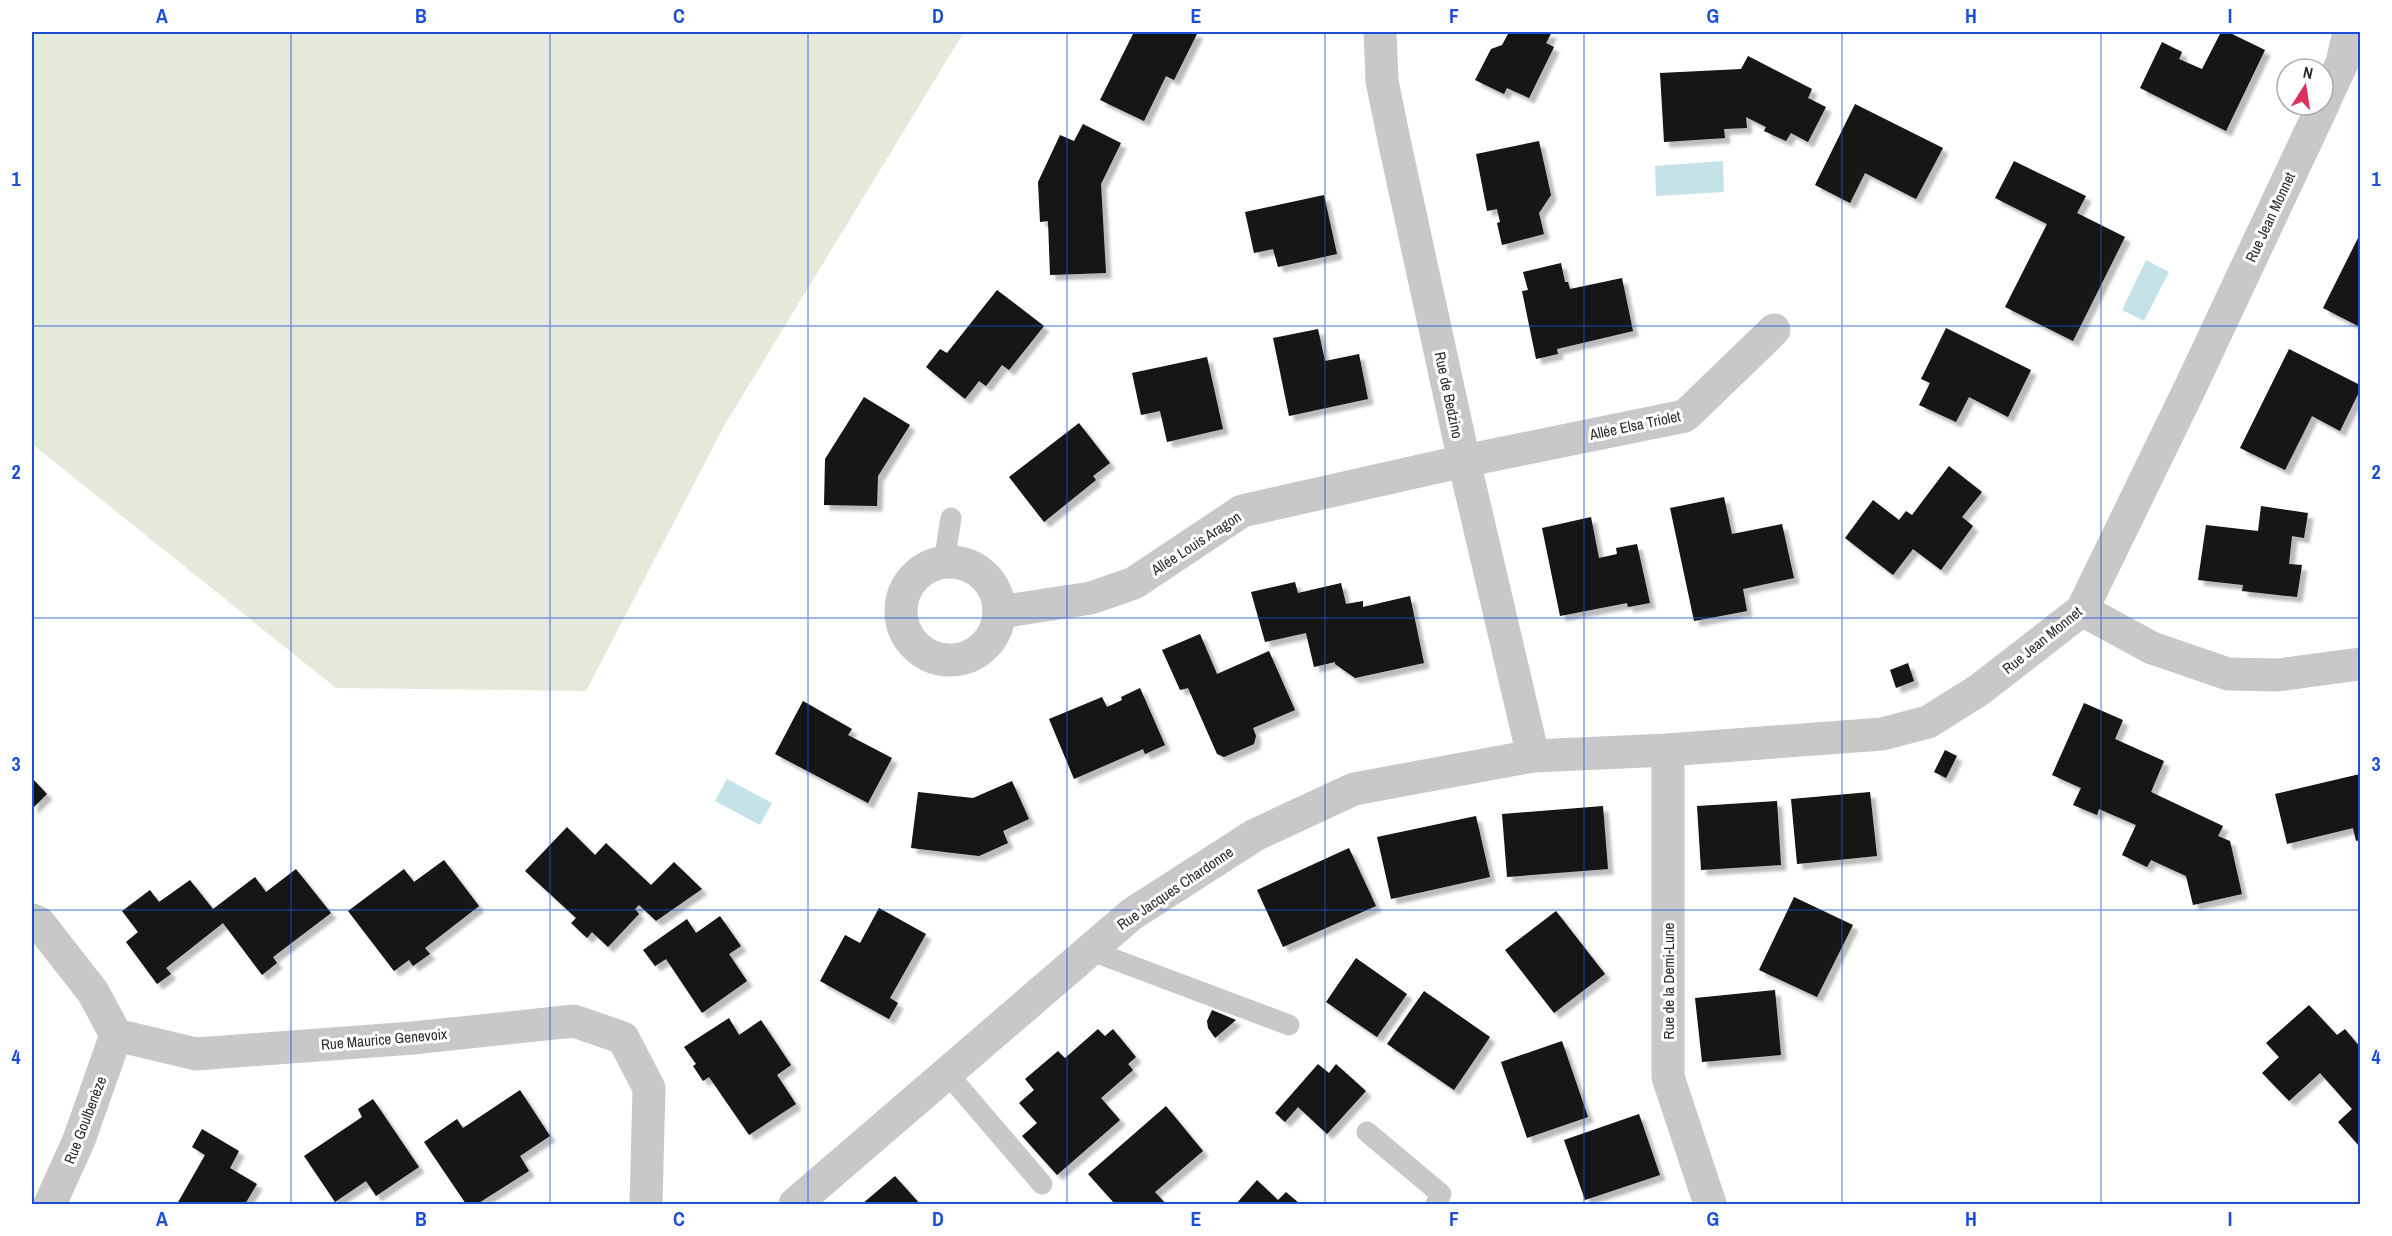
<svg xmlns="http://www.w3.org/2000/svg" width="2392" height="1236" viewBox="0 0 2392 1236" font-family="'Archivo Narrow',sans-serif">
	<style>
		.green { fill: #e5e9d9 }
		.water { fill: #c5e2e9 }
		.building { fill: #121212; filter: url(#shadow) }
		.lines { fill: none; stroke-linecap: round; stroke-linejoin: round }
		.service { stroke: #c8c8c8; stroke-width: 21 }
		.minor { stroke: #c8c8c8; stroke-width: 33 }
		.grid { fill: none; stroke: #1d4ed8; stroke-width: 1.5; stroke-opacity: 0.55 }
		.labels { text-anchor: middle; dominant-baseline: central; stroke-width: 6; stroke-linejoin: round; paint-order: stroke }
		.street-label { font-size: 15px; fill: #2b2b2b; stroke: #fff }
		.neatline { fill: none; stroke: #1d4ed8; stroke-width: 2 }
		.grid-label { font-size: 20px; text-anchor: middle; font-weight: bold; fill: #1d4ed8 }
	</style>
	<defs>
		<filter id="shadow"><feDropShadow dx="5.5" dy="5.5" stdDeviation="1.5" flood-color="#0004"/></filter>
	</defs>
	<rect width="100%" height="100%" fill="#fff"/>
	<path class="green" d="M32,32h932l-240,394 -138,265 -250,-3 -304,-244z"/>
	<g class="water">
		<path d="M1723,161l1,31 -68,4 -1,-30z"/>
		<path d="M2146,260l23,12 -25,49 -22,-11z"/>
		<path d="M727,779l45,24 -12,22 -45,-24z"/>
	</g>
	<g class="building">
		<path d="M1134,32h64l-24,48 -8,-4 -22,45 -44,-21z"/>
		<path d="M1509,32h43l-6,11 8,4 -25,51 -22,-10 -3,6 -29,-14 16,-31 11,-4z"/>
		<path d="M2221,32h7l37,18 -39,81 -86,-43 22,-46 20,10 -3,7 23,10z"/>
		<path d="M1748,56l64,33 -4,9 18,9 -18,35 -17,-9 -5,8 -22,-10 2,-4 -20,-10 1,11 -23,1 1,9 -61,4 -4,-69 81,-4z"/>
		<path d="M1855,104l88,44 -27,51 -51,-26 -15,30 -35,-18z"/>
		<path d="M1083,124l38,19 -20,41 5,89 -56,2 -2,-54 -8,1 -2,-40 22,-47 14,6z"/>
		<path d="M1539,141l12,54 -12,18 5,21 -42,11 -5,-22 3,-1 -3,-13 -10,2 -11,-57z"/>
		<path d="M2014,161l72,35 -9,17 48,24 -52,104 -68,-34 42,-83 -52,-26z"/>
		<path d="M1324,195l13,59 -59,13 -5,-18 -19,4 -9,-41z"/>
		<path d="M2360,234v93l-37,-19z"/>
		<path d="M1561,263l4,19h3l2,7 52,-11 11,53 -76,18 1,5 -22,5 -14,-68 6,-1 -5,-18z"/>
		<path d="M997,290l47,36 -35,44 -7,-5 -16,21 -7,-5 -14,18 -39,-32 14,-18 7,4z"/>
		<path d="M1946,328l85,42 -23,47 -39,-20 -13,25 -37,-17 11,-22 -9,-4z"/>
		<path d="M1318,329l7,32 34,-7 9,45 -79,17 -16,-78z"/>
		<path d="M2289,349l71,36v5l-20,41 -28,-15 -27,54 -45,-22z"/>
		<path d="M1207,357l16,72 -56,13 -7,-31 -19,4 -9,-42z"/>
		<path d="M864,397l46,28 -32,51 -1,30 -53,-1 1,-46z"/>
		<path d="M1079,423l31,40 -17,13 3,4 -52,42 -35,-45z"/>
		<path d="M1949,466l33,26 -20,25 11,9 -32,44 -28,-21 -20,26 -48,-37 28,-38 26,20 7,-9 6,4z"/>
		<path d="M1724,497l8,37 50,-10 12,54 -51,11 4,22 -53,10 -24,-113z"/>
		<path d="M2261,506l47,7 -4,25 -12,-2 -3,28 13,1 -5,32 -55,-6 1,-6 -45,-5 8,-55 52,6z"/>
		<path d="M1591,517l8,41 18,-4 -1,-6 21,-4 13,59 -22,4 -1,-4 -67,13 -18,-88z"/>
		<path d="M1295,582l3,11 43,-10 5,21 17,-3v6l47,-11 14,67 -69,15 -20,-14v-2l-21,5 -8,-34 -41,9 -14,-50z"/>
		<path d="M1200,634l17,40 52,-23 26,59 -42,18 3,8 -2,8 -30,13 -7,-3 -29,-66 -8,2 -18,-40z"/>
		<path d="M1908,663l6,18 -18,7 -6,-18z"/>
		<path d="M1140,688l25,57 -20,9 -2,-5 -69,30 -25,-60 53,-22 5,10 15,-7 -1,-3z"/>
		<path d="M803,701l49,28 -4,6 44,23 -24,45 -93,-49z"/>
		<path d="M2084,703l39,17 -8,19 49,22 -13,31 72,34 -5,10 12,5 12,53 -49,11 -7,-29 -35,-16 -4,7 -25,-12 14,-30 -37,-16 -2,6 -24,-10 8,-17 -29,-13z"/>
		<path d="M1945,750l12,6 -11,22 -12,-6z"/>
		<path d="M2360,774v66l-4,1 -3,-13 -66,16 -12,-50z"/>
		<path d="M32,778l15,16 -15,15z"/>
		<path d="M1012,781l17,38 -26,12 5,12 -29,13 -68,-8 7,-56 55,6z"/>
		<path d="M1870,792l7,64 -80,8 -6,-65z"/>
		<path d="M1777,801l4,64 -80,5 -4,-64z"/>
		<path d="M1603,806l5,63 -101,8 -5,-63z"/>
		<path d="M1476,816l14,61 -99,22 -14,-62z"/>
		<path d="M567,827l28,28 11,-12 45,42 23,-23 28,27 -46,32 -17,-16 -4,4 4,5 -31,33 -16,-15 -5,6 -16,-15 5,-5 -51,-47z"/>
		<path d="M1349,848l27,58 -93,41 -26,-57z"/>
		<path d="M444,860l35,46 -54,42 5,6 -17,12 -4,-6 -15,11 -46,-60 56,-42 10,13z"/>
		<path d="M296,869l35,44 -58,44 4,6 -15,12 -39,-52 -57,45 5,6 -14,10 -31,-42 12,-10 -16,-21 28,-21 9,12 31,-22 23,29 42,-32 11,15z"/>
		<path d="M1794,897l59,28 -36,72 -58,-27z"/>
		<path d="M879,908l47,26 -36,64 8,5 -9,16 -69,-38 25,-46 15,8z"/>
		<path d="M1556,911l49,63 -51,39 -49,-63z"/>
		<path d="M720,916l21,30 -12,8 18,27 -45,32 -36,-54 -11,7 -12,-16 44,-31 9,14z"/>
		<path d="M1356,958l51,36 -30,43 -51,-35z"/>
		<path d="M1775,990l6,65 -79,7 -7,-64z"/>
		<path d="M1424,991l66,46 -36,53 -67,-46z"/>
		<path d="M2309,1005l28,30 8,-6 15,18v100l-22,-25 14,-13 -32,-36 -31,28 -27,-28 17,-16 -13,-14z"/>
		<path d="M1212,1010l24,10 -21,18 -7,-10 -1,-7z"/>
		<path d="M729,1018l10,17 22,-15 30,45 -14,10 19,29 -47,31 -40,-58 -6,4 -10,-15 3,-2 -12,-17z"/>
		<path d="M1098,1029l7,7 8,-7 23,28 -8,7 5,6 -32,28 19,22 -63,55 -35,-39 15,-13 -18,-20 15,-13 -9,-11 33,-28 7,7z"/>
		<path d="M1562,1041l26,76 -61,21 -26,-76z"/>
		<path d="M1318,1064l11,9 7,-9 30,27 -39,43 -29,-27 -13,15 -10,-9z"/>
		<path d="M520,1090l30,46 -30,20 9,15 -52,33h-11l-42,-62 33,-23 6,9z"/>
		<path d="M373,1099l46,68 -43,29 -10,-15 -31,21 -31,-46 58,-39 -4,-8z"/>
		<path d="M1166,1106l37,45 -48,41 11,12h-51l-27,-30z"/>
		<path d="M1639,1114l21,61 -75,25 -21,-60z"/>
		<path d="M202,1129l37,22 -9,17 27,16 -12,20h-68l28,-49 -13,-8z"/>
		<path d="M895,1176l25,28h-58z"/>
		<path d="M1257,1180l21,20 8,-8 14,12h-64z"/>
	</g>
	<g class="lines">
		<g class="service">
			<path d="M944,562l7,-44"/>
			<path d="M1089,950l200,75"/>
			<path d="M947,1073l95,111"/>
			<path d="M1367,1132l74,62 -5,10"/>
		</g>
		<g class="minor">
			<path d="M1380,32l2,49 12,59 70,321 69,295"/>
			<path d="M2323,104l19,-41 7,-31"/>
			<circle cx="950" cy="611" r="49"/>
			<path d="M2082,610l70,38 76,26 50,1 82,-11"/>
			<path d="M1000,612l91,-14 43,-15 108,-72 222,-50 221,-45 89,-86"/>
			<path d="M1668,750v327l42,127"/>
			<path d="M32,920l7,3 54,69 23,43 80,19 217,-16 161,-17 49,17 26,50 -3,116"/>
			<path d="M50,1204l29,-64 37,-105"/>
			<path d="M795,1204l337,-290 123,-79 99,-46 179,-33 135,-6 214,-16 46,-12 51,-32 103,-80 108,-222 133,-283"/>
		</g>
	</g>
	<path class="grid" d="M291,32v1172M550,32v1172M808,32v1172M1067,32v1172M1325,32v1172M1584,32v1172M1842,32v1172M2101,32v1172M32,326h2328M32,618h2328M32,910h2328"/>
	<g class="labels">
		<g class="street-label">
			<text transform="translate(2270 217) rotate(-65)">Rue Jean Monnet</text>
			<text transform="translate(1449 395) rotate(78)">Rue de Bedzino</text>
			<text transform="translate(1635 425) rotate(-12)">Allée Elsa Triolet</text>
			<text transform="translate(1196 543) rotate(-33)">Allée Louis Aragon</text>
			<text transform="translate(2042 640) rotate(-39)">Rue Jean Monnet</text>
			<text transform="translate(1175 888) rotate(-34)">Rue Jacques Chardonne</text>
			<text transform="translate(1668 981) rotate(-90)">Rue de la Demi-Lune</text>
			<text transform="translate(384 1039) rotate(-5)">Rue Maurice Genevoix</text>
			<text transform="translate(85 1120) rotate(-69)">Rue Goulbenèze</text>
		</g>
	</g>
	<rect width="2392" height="1236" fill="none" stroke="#ffffff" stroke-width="66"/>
	<g transform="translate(2305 87) rotate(12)"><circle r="28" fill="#ffffff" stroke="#aaaaaa" stroke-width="1.5"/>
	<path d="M0-4.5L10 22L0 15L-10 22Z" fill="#de3161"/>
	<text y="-9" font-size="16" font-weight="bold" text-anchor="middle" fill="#2b2b2b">N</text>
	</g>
	<rect x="33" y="33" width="2326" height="1170" class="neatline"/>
	<g class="grid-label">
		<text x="162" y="23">A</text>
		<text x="421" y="23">B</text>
		<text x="679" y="23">C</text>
		<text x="938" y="23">D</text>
		<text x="1196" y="23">E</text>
		<text x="1454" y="23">F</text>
		<text x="1713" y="23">G</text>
		<text x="1971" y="23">H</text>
		<text x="2230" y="23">I</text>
		<text x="16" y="186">1</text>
		<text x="2376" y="186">1</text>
		<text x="16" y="479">2</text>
		<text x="2376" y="479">2</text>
		<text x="16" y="771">3</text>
		<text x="2376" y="771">3</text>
		<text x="16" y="1064">4</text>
		<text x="2376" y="1064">4</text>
		<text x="162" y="1226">A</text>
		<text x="421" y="1226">B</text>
		<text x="679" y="1226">C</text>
		<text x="938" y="1226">D</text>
		<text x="1196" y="1226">E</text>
		<text x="1454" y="1226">F</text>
		<text x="1713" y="1226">G</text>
		<text x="1971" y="1226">H</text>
		<text x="2230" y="1226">I</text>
	</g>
</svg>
